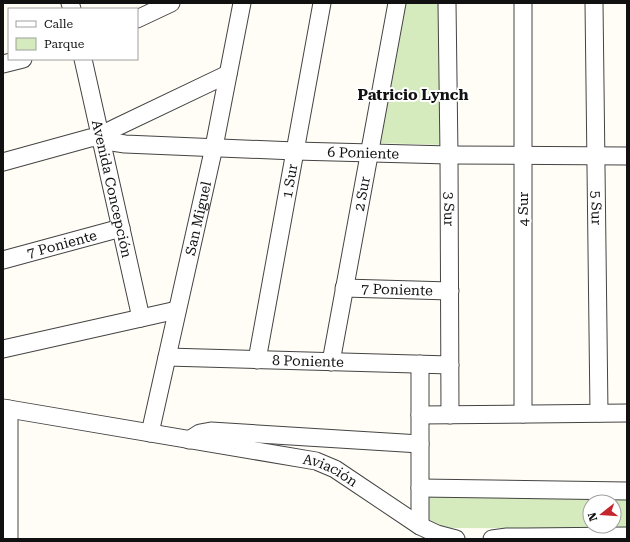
<svg xmlns="http://www.w3.org/2000/svg" width="630" height="542" viewBox="0 0 630 542" font-family="'Roboto Serif',serif">
	<style>
		.green { fill: #d5ebbd; fill-rule: evenodd }
		.lines { fill: none; stroke-linecap: round; stroke-linejoin: round }
		.minor-casing { stroke: #444; stroke-width: 19 }
		.minor { stroke: #fff; stroke-width: 17 }
		.labels { text-anchor: middle; dominant-baseline: central; stroke-width: 4; stroke-linejoin: round; paint-order: stroke }
		.street-label { font-size: 14px; fill: #111; stroke: #fff }
		.neighbourhood-label { font-size: 15px; font-weight: bold; fill: #111; stroke: #fff }
	</style>
	<rect width="100%" height="100%" fill="#fffdf5"/>
	<g class="green">
		<path d="M404,3h36l3,142 -66,-2z"/>
		<path d="M429,495l198,2v32l-176,-1 -12,-2 -12,-7zM590,502h24v24h-24z"/>
	</g>
	<g class="lines">
		<defs>
			<g id="minor">
				<path d="M70,3l2,6"/>
				<path id="s1" d="M447,3l2,152 1,260"/>
				<path id="s2" d="M594,3l5,410"/>
				<path d="M137,19l34,-16"/>
				<path id="s3" d="M83,59l58,259"/>
				<path d="M3,64l20,-5"/>
				<path d="M101,137l8,-6 8,-4 111,-53"/>
				<path id="s4" d="M3,162l87,-24 11,-1 11,5 13,2 170,7 154,4 178,1"/>
				<path id="s5" d="M3,260l118,-32"/>
				<path id="s6" d="M344,288l106,3"/>
				<path d="M3,349l174,-39"/>
				<path id="s7" d="M167,357l283,8"/>
				<path id="s8" d="M257,360l65,-357"/>
				<path id="s9" d="M331,362l66,-359"/>
				<path d="M420,364v162"/>
				<path id="s10" d="M3,408l313,53 19,8 85,57 17,8 19,5"/>
				<path d="M523,414v-411"/>
				<path d="M420,415l207,-2"/>
				<path id="s11" d="M150,433l64,-286 28,-144"/>
				<path d="M189,440l11,-7 11,-2 209,13"/>
				<path d="M420,488l207,3"/>
				<path d="M9,539v-130"/>
				<path d="M492,539l15,-2h19l101,-1"/>
			</g>
		</defs>
		<use href="#minor" class="minor-casing"/>
		<use href="#minor" class="minor"/>
	</g>
	<g class="labels">
		<g class="street-label">
			<text stroke="none"><textPath href="#s4" startOffset="365">6 Poniente</textPath></text>
			<text stroke="none"><textPath href="#s8" startOffset="182">1 Sur</textPath></text>
			<text stroke="none"><textPath href="#s3" startOffset="133">Avenida Concepción</textPath></text>
			<text stroke="none"><textPath href="#s9" startOffset="171">2 Sur</textPath></text>
			<text stroke="none"><textPath href="#s2" startOffset="205">5 Sur</textPath></text>
			<text stroke="none"><textPath href="#s1" startOffset="206">3 Sur</textPath></text>
			<text transform="translate(523 209) rotate(-90)">4 Sur</text>
			<text stroke="none"><textPath href="#s11" startOffset="220">San Miguel</textPath></text>
			<text stroke="none"><textPath href="#s5" startOffset="61">7 Poniente</textPath></text>
			<text stroke="none"><textPath href="#s6" startOffset="53">7 Poniente</textPath></text>
			<text stroke="none"><textPath href="#s7" startOffset="141">8 Poniente</textPath></text>
			<text stroke="none"><textPath href="#s10" startOffset="334">Aviación</textPath></text>
		</g>
		<g class="neighbourhood-label">
			<text x="413" y="95">Patricio Lynch</text>
		</g>
	</g>
	<rect width="630" height="542" fill="none" stroke="#111111" stroke-width="8"/>
	<rect x="8" y="8" width="130" height="52" fill="#ffffff" stroke="#a0a0a0"/>
	<rect x="16" y="21" width="20" height="6" fill="#ffffff" stroke="#a0a0a0"/>
	<text x="44" y="28" font-size="12" fill="#111111">Calle</text>
	<rect x="16" y="38" width="20" height="12" fill="#d5ebbd" stroke="#a0a0a0"/>
	<text x="44" y="48" font-size="12" fill="#111111">Parque</text>
	<g transform="translate(602 514) rotate(253)"><circle r="19" fill="#ffffff" stroke="#a0a0a0"/>
	<path d="M0-3L7 15L0 10L-7 15Z" fill="#c4262e"/>
	<text y="-6" font-size="11" font-weight="bold" text-anchor="middle" fill="#111111">N</text>
	</g>
</svg>
